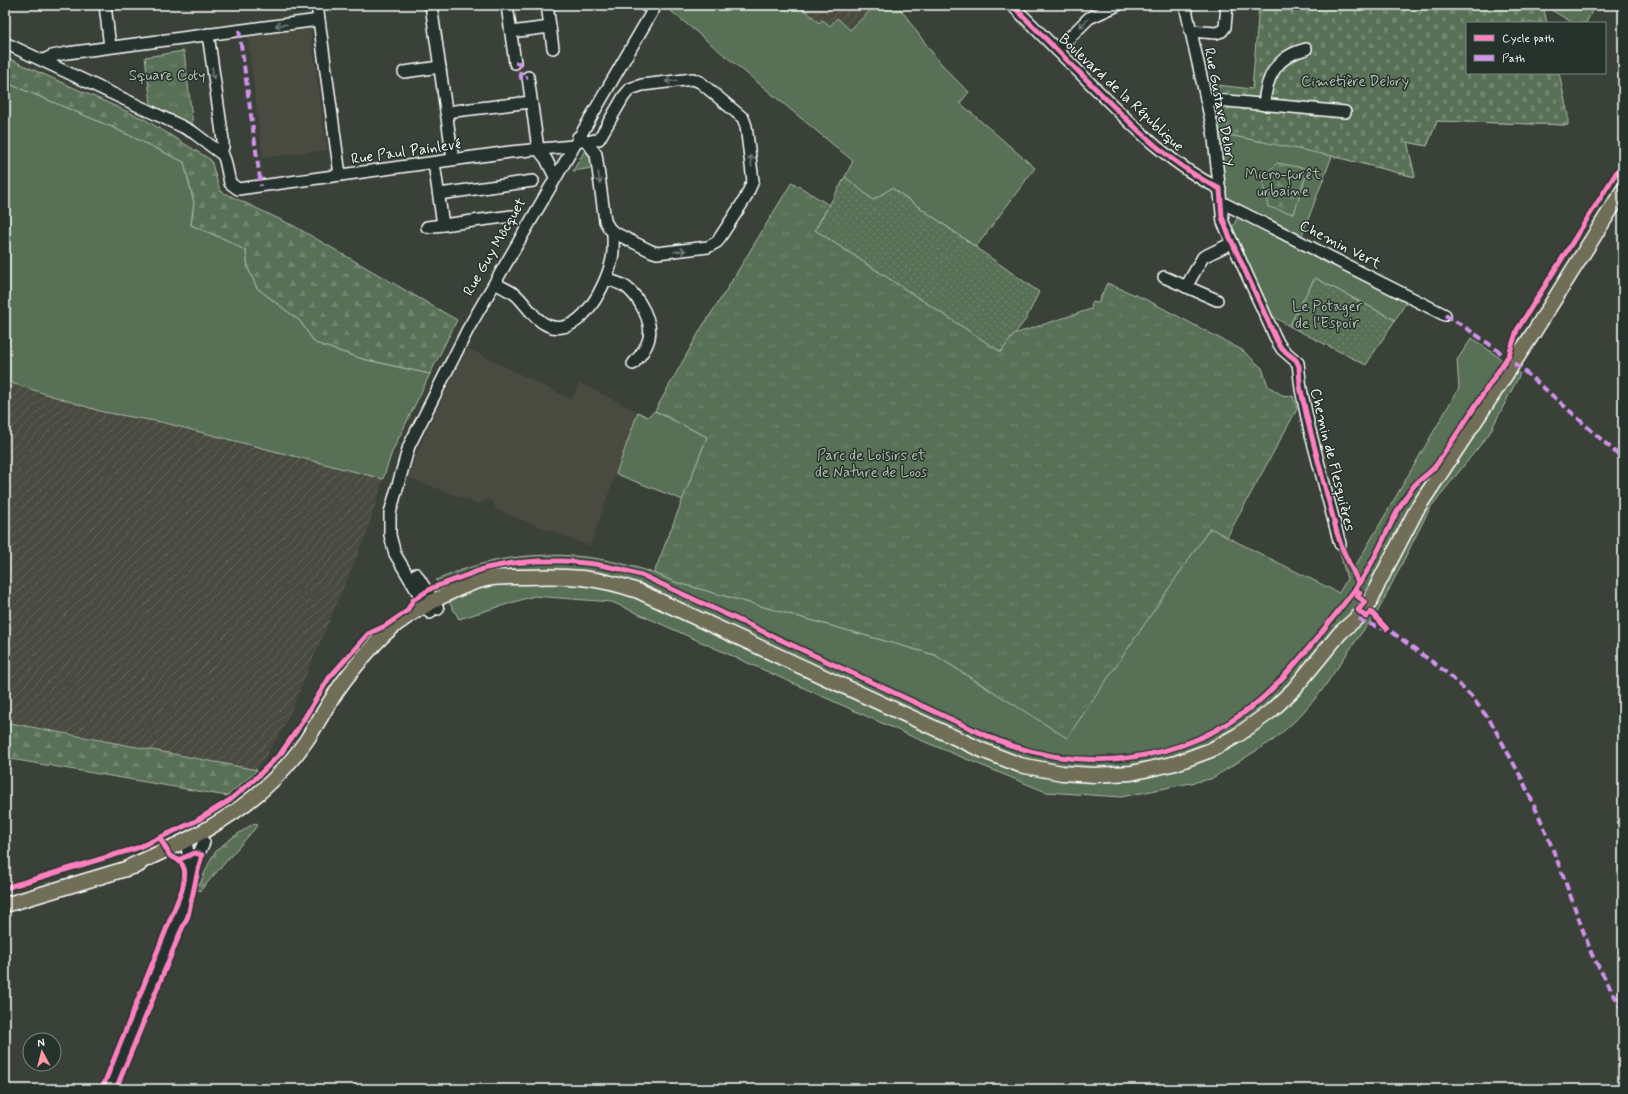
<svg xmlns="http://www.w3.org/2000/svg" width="1628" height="1094" viewBox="0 0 1628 1094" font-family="Mynerve,sans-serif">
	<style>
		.built { fill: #484b40 }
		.industrial { fill: url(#industrial-furrows) }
		.grass { fill: #587156; stroke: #acb8aa }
		.forest { fill: url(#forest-firs); stroke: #acb8aa }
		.cemetery { fill: url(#cemetery-stones); stroke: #acb8aa }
		.park { fill: url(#park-tufts); stroke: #acb8aa }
		.garden { fill: url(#garden-dots); stroke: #acb8aa }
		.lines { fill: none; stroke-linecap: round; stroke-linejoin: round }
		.minor-casing { stroke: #fff; stroke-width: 14 }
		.major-casing { stroke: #fff; stroke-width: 17 }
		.minor { stroke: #26332d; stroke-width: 11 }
		.major { stroke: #716e59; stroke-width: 14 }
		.quiet { stroke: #d193ec; stroke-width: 4; stroke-dasharray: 8 4; stroke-linecap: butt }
		.cycleway-casing { stroke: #26332d; stroke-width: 8 }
		.cycleway { stroke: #ff80c0; stroke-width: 5 }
		.oneway { stroke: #727a76 }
		.labels { text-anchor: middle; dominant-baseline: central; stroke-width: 3; stroke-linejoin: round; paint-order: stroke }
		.park-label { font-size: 15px; fill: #b4bfb3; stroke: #26332d }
		.street-label { font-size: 15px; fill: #fff; stroke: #26332d }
	</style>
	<defs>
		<pattern id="industrial-furrows" width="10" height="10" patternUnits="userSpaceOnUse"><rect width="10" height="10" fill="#484b40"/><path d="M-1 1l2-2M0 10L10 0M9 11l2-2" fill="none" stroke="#63665d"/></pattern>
		<pattern id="forest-firs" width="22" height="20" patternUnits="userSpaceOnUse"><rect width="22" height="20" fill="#587156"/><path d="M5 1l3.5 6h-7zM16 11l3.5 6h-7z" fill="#71866f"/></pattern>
		<pattern id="cemetery-stones" width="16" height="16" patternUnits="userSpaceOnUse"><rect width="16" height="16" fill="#587156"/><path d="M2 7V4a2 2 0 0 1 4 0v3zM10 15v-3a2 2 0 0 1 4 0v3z" fill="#71866f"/></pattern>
		<pattern id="park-tufts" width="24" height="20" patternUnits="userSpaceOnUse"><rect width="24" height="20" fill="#587156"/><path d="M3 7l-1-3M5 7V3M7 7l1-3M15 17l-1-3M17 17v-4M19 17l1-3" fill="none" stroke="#71866f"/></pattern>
		<pattern id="garden-dots" width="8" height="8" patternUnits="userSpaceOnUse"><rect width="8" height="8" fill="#587156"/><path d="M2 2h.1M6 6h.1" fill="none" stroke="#71866f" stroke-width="1.8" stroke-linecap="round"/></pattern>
	</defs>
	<rect width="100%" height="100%" fill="#3a4138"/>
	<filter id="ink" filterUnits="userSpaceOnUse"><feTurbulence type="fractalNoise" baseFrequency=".025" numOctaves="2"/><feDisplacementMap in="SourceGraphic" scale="8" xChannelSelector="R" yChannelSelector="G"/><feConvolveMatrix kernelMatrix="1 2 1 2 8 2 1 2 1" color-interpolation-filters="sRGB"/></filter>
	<g filter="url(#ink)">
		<g class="built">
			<path d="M310,27l17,123 -64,8 -16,-123z"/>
			<path d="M467,348l104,51 9,-16 58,29 -48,134 -94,-36 -3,-8 -5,-2 -10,4 -71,-27 22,-52z"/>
		</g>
		<g class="industrial">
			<path d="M804,5h72l-26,25 -30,-6 -18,-17z"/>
			<path d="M5,57l139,62 67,41 9,31 74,35 163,94 -65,132 -26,83 -82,192 -27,43 -252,-49z"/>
		</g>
		<g class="grass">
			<path d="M667,5h136l-1,2 17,16 4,-3 7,6 7,-8 13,12 26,-25h22c21,30 43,63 71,87l-9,11 75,65 -59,79 -84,-59 -19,12 -28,-23 8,-16 -187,-154z"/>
			<path d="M1543,5h52l-9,18h-13z"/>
			<path d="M1467,73l41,29 60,23 -131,-4 -10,25 -20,-4 8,35 -83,-21 -31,82 -76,-40 -6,-65 30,6z"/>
			<path d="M5,82l107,45 72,35 10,41 -3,22 38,16 17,10 2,17 9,20 43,33 15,22 48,16 67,15 -38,78 -9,27 -222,-57 -58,-10 -98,-31z"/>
			<path d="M585,150l6,6 1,12 -19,3z"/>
			<path d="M1240,213l167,88 -12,19 -80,-42 -26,48 -18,-11 -40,-85z"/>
			<path d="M1472,338l25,18 23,18 -31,60 -59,74 -53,105 -15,19 -42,61 -22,25 -23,21 -64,40 -90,18 -75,-5 -133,-55 -301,-135 -78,-6 -75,23 -23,-39c11,-4 21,-9 32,-12 66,-22 144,-15 207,14l260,73 56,36 208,-148 12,-15 16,9 112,56 8,-14 -9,-33 6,-3 10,24 5,-7 100,-172 -2,-28z"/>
			<path d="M655,411l52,26 -24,63 -67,-26 22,-62 9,5z"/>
		</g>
		<g class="forest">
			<path d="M5,57l139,62 67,41 9,31 74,35 163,94 -27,54 -67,-15 -48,-16 -15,-22 -43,-33 -9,-20 -2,-17 -17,-10 -38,-16 3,-22 -10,-41 -72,-35 -107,-45z"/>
			<path d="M1277,163l31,6 -14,45 -26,-7 -6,-29z"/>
			<path d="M5,722l252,48 -30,26 -222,-38z"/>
			<path d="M254,823l4,2 -58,66 -3,-2c6,-10 9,-21 15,-32 7,-13 30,-25 42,-34z"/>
		</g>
		<path class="cemetery" d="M1259,5h284l4,18h-80v50h92l9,42v10l-131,-4 -10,25 -20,-4 8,35 -83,-21 -113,-23 -11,-49 44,5z"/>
		<g class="park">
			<path d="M184,51l9,75 -42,-22 -6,-47z"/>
			<path d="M792,182l37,23 -14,25 186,122 13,-18 77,-25 1,-7 6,1 9,-20 40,17 95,50 20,18 6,18 14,9 11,1 4,13 -70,128 -17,-9 -143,210 -132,-83 -260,-73 -21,-9 53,-136 -52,-26 47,-84 23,-35z"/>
		</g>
		<g class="garden">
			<path d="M845,177l28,23 19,-12 147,104 -13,27 -25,33 -186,-122z"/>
			<path d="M1315,278l80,42 -29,45 -77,-39z"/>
		</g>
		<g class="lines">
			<defs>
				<g id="minor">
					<path d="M105,5l5,42"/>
					<path d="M317,5l23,170"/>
					<path d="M431,5l21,148"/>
					<path d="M507,5l8,58"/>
					<path d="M547,5l6,43"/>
					<path d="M644,5l10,3"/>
					<path d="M1012,5c30,30 59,59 89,89 36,36 72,72 119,95"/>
					<path d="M1185,5l28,125 10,92 54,119 5,8 16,14 3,26 8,38 31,117"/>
					<path d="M1190,31l26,2 6,-2 3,-4 2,-22"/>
					<path d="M511,32l39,-5"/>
					<path d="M208,34l15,106v7l-2,6"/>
					<path d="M5,43l178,84 11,6 29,22 2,5 5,23 8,6 272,-37 63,-6"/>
					<path d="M1057,50l32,-32 29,-13"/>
					<path d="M44,60l8,-4 15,-3 252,-33"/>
					<path d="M404,72l36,-5"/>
					<path d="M528,77l10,72"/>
					<path d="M1206,99l139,13"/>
					<path d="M1264,105c2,-29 13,-49 42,-56"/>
					<path d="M446,112l85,-10"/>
					<path d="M578,137l9,5 9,12 9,67 4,7 4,4 38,19 6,2 51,-6 9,-5 28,-43 8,-18 -7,-55 -3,-8 -43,-36 -7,-3 -51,6 -12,4 -6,7 -25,43 -12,3"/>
					<path d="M538,149l8,10 9,18"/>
					<path d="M434,163l9,62"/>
					<path d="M439,194l94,-13"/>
					<path d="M1221,202l224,113"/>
					<path d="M427,227l85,-11"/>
					<path d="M1164,277l53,23"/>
					<path d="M606,279c6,2 14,4 20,8 13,10 27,35 23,51 -2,10 -10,19 -16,26"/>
					<path d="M495,283c6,4 14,7 21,12 11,10 18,25 33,31 33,11 58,-43 63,-67 2,-9 1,-18 1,-27"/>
					<path d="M1186,287l17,-30 29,-14"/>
					<path d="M416,574l22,35"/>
					<path d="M430,613l-35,-59 -5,-19v-22l19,-67 59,-117 188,-324"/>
					<path d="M186,841l5,30"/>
					<path d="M109,1089l78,-193 9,-36 8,-18"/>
				</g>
				<g id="major">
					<path d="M131,866c52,-23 102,-46 143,-87 12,-12 23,-25 32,-38 14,-21 25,-44 41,-64 12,-15 26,-33 41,-46 22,-19 71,-46 99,-52 13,-3 25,-2 38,-2 42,-2 73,0 113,14l346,160 36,14 42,8 32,2 37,-2 45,-10 35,-13 27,-15 33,-24 23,-22 46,-56 19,-17 11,-14 9,-20 38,-73 115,-174 91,-145"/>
					<path d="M5,905l134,-40"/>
				</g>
			</defs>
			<use href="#minor" class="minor-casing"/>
			<use href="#major" class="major-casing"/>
			<use href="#minor" class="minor"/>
			<use href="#major" class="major"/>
			<g class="quiet">
				<path d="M239,30l22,156"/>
				<path d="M515,63h4l2,15 7,-1"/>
				<path d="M1445,315c64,37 123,95 178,144"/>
				<path d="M1359,618l8,5 25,9 55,41 24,23 20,26 31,57 21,46 18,45 31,85 31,56"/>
			</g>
			<defs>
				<g id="cycleway">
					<path d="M1012,5c30,30 59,59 89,89 36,36 72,72 119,95l2,28 6,16 49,108 5,8 14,11 3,6 1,20 8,36 29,111 5,15 17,36"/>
					<path d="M1355,589l5,4 -3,3 8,6 -7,8 8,7 5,-5 16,17"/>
					<path d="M5,888l132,-40 59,-27 34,-21 27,-23 24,-24 16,-23 32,-52 39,-44 17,-8 22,-15 6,-11 19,-12 54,-20 27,-5 26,-2h25l31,3 25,5 24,7 345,161c91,39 193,28 270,-36 22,-19 40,-42 59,-64 13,-18 28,-35 41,-53 21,-30 32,-69 54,-97 6,-8 17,-13 24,-23l72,-109 8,-25 106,-168"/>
					<path d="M102,1089l80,-199c4,-17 6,-27 -12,-34l-10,-18"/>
					<path d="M116,1089l64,-156 8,-17 10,-46 4,-15 -7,-2 -17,7"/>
				</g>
			</defs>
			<use href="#cycleway" class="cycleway-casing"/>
			<use href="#cycleway" class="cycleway"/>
		</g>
		<defs><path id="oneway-shaft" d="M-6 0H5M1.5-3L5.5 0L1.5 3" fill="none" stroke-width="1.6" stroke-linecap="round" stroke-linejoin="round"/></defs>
		<g class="oneway">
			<use href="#oneway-shaft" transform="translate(1084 23) rotate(136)"/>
			<use href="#oneway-shaft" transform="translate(281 25) rotate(173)"/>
			<use href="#oneway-shaft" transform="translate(213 73) rotate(82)"/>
			<use href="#oneway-shaft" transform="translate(671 81) rotate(173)"/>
			<use href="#oneway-shaft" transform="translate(751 161) rotate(-97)"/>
			<use href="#oneway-shaft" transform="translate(599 178) rotate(83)"/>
			<use href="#oneway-shaft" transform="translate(680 251) rotate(-7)"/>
		</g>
	</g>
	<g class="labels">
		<g class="park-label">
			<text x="167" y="76">Square Coty</text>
			<text x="1355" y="82">Cimetière Delory</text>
			<text x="1283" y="175">Micro-forêt<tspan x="1283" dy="17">urbaine</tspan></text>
			<text x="1327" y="307">Le Potager<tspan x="1327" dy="17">de l'Espoir</tspan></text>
			<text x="871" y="456">Parc de Loisirs et<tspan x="871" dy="17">de Nature de Loos</tspan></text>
		</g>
		<g class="street-label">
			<text transform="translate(1121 93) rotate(43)">Boulevard de la République</text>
			<text transform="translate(1220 107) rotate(79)">Rue Gustave Delory</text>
			<text transform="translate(406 152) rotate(-8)">Rue Paul Painlevé</text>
			<text transform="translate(1340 245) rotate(27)">Chemin Vert</text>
			<text transform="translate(495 247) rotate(-60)">Rue Guy Môcquet</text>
			<text transform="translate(1332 460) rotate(76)">Chemin de Flesquières</text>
		</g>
	</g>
	<rect width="1628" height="1094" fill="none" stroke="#26332d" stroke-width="20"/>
	<rect x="10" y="10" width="1608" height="1074" fill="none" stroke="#fff" stroke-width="1.5" filter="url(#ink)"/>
	<rect x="1466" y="22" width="140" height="52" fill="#26332d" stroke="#7d8581"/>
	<rect x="1474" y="35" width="20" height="6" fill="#ff80c0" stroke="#7d8581"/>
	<text x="1502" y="42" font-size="12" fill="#ffffff">Cycle path</text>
	<rect x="1474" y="55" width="20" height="6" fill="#d193ec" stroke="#7d8581"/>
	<text x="1502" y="62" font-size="12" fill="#ffffff">Path</text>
	<g transform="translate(42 1052) rotate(353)"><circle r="19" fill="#26332d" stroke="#7d8581"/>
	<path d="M0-3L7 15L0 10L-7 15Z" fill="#ff9aa2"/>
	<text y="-6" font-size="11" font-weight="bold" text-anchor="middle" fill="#ffffff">N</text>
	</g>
</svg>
